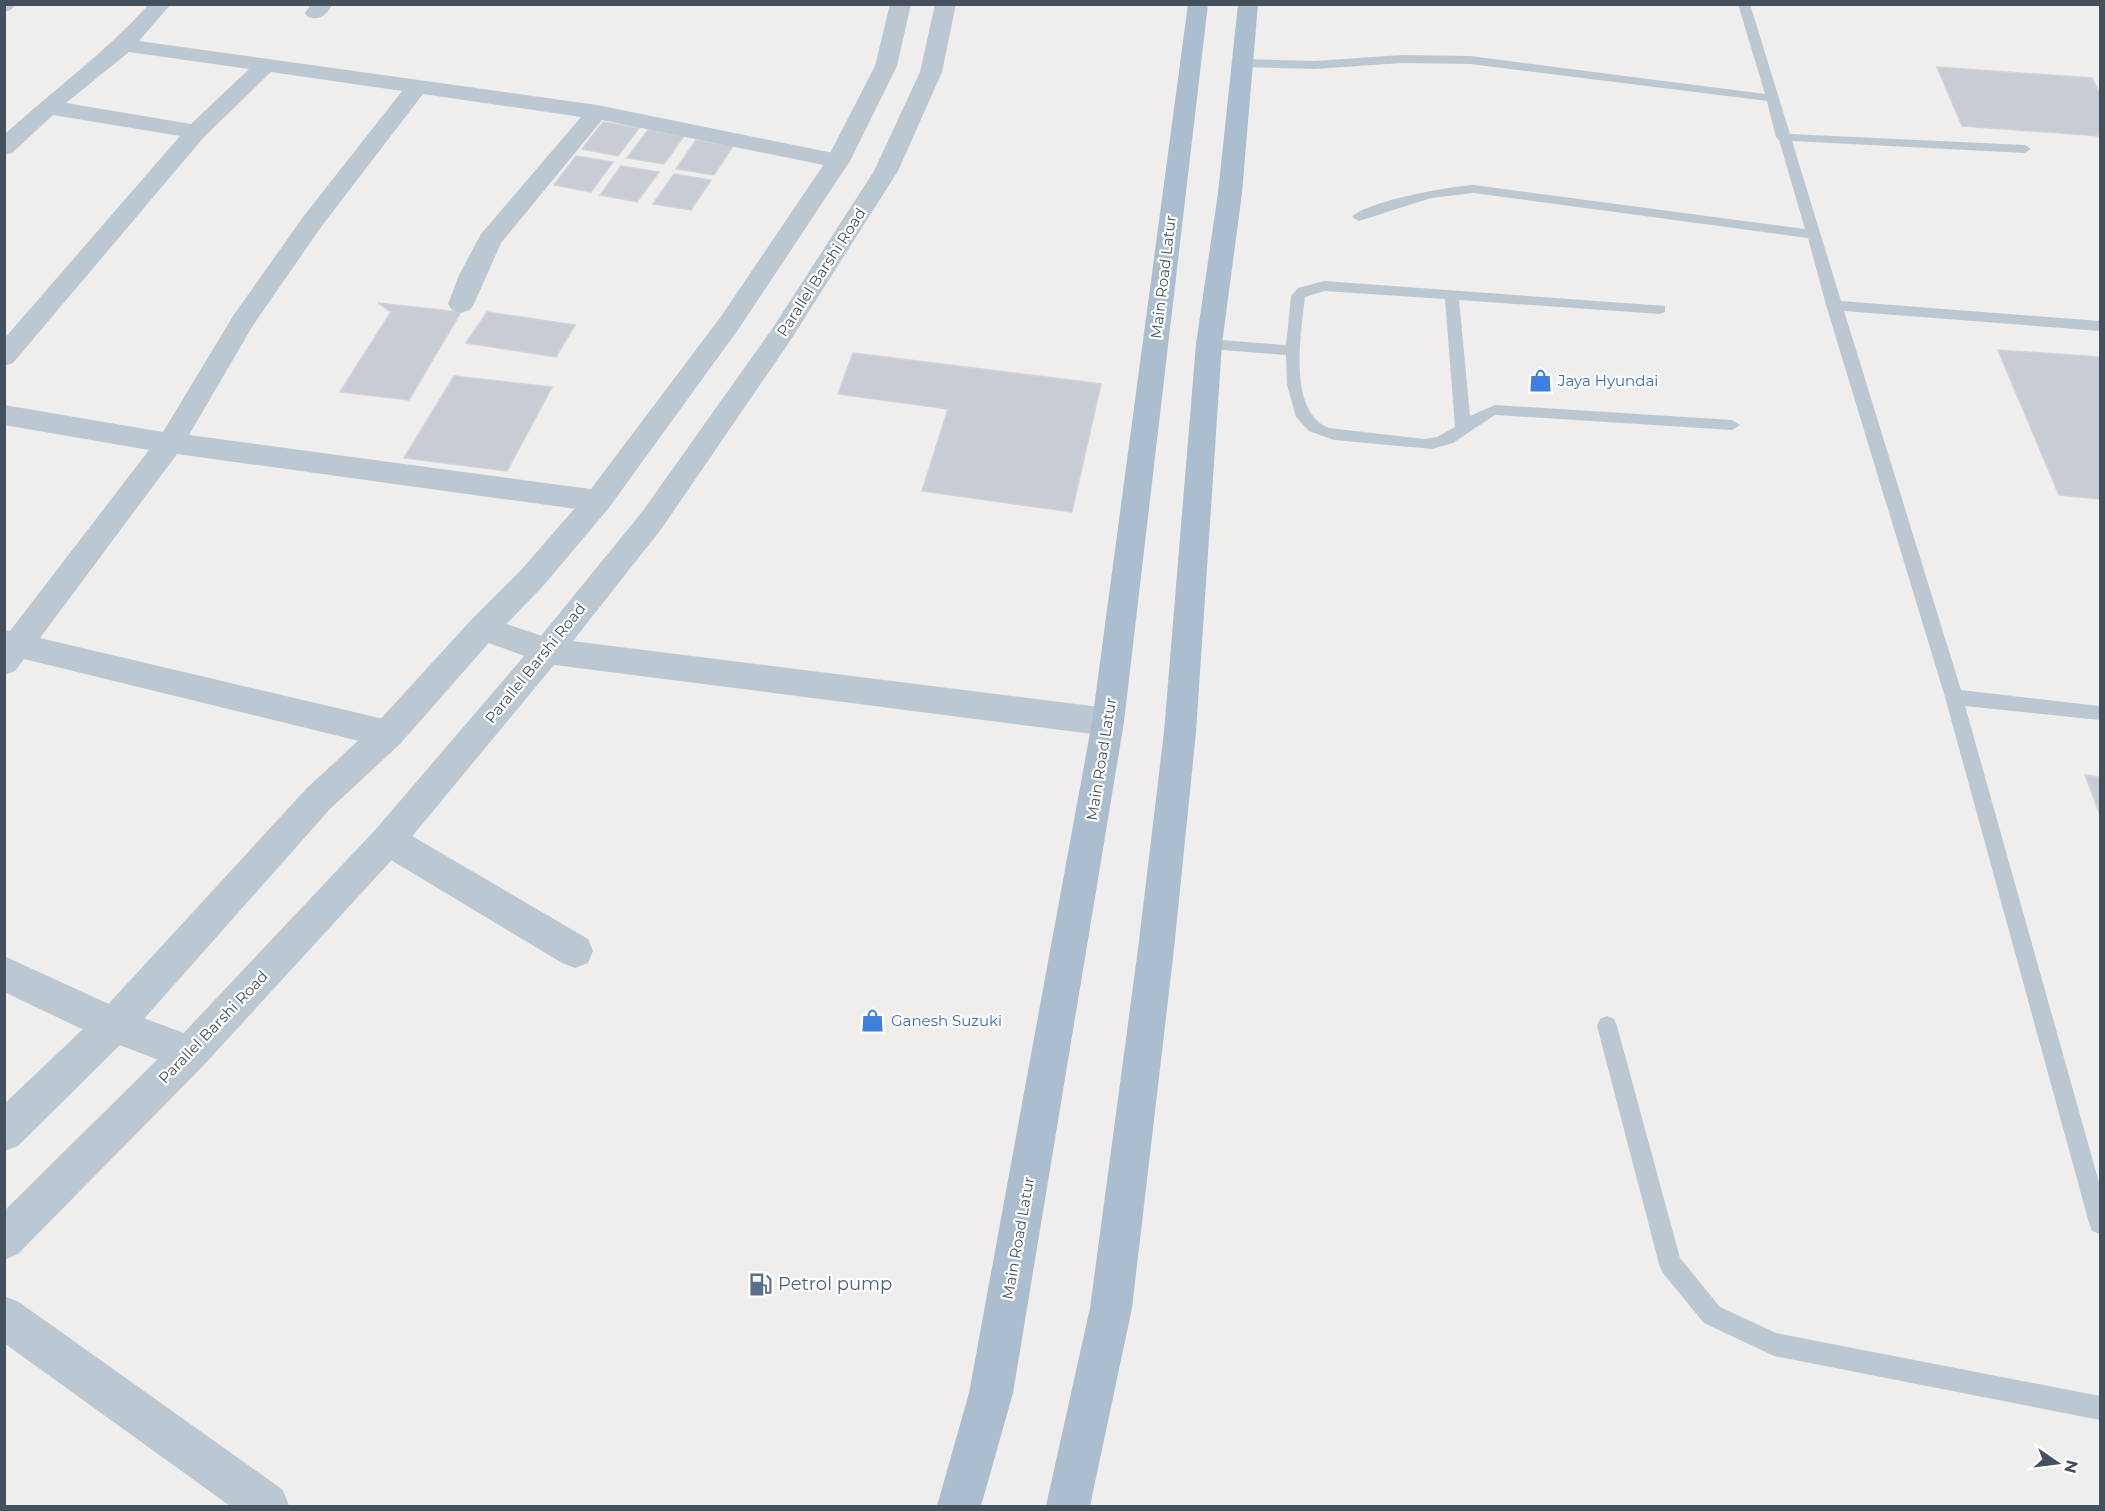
<svg xmlns="http://www.w3.org/2000/svg" width="2105" height="1511" viewBox="0 0 2105 1511" font-family="Montserrat,sans-serif">
	<style>
		.building { fill: #c8ccd4; stroke: #d1d3da; stroke-width: 1.5 }
		.lines { fill: none; stroke-linecap: round; stroke-linejoin: round }
		.service { fill: #bcc8d1; fill-rule: evenodd }
		.minor { fill: #bcc8d1; fill-rule: evenodd }
		.tertiary { fill: #bcc8d1; fill-rule: evenodd }
		.primary { fill: #aabecf; fill-rule: evenodd }
		.labels { text-anchor: middle; dominant-baseline: central; stroke-width: 4.5; stroke-linejoin: round; paint-order: stroke }
		.street-label { font-size: 15px; fill: #44515c; stroke: #fff }
		.shop-label { font-size: 15px; fill: #366cbe; stroke: #fff; text-anchor: start }
		.near-service-label { font-size: 18px; fill: #4e5e75; stroke: #fff; text-anchor: start }
	</style>
	<rect width="100%" height="100%" fill="#f0eded"/>
	<g class="building">
		<path d="M1937,67l155,11 8,16v42l-138,-10z"/>
		<path d="M603,122l36,6 -21,28 -36,-7z"/>
		<path d="M648,130l36,6 -20,28 -37,-6z"/>
		<path d="M696,140l37,6 -19,29 -38,-6z"/>
		<path d="M576,156l37,6 -22,30 -37,-7z"/>
		<path d="M621,166l38,6 -22,30 -37,-7z"/>
		<path d="M674,174l37,6 -20,30 -38,-6z"/>
		<path d="M378,303l83,9 -52,88 -69,-8 51,-80z"/>
		<path d="M487,312l88,13 -19,32 -90,-14z"/>
		<path d="M1998,350l102,7v142l-41,-4z"/>
		<path d="M853,353l248,31 -29,128 -150,-21 26,-82 -110,-15z"/>
		<path d="M454,376l98,11 -45,84 -103,-13z"/>
		<path d="M2085,775l15,2v38z"/>
	</g>
	<g class="lines">
		<g class="service">
			<path d="M1738,4h12l40,130 235,11 6,4 -6,4 -233,-12 49,160 259,20v10l-256,-20 117,379 139,16v14l-135,-14 135,480v48l-8,-3 -3,-8 -144,-526 -119,-392 -18,-67 -334,-45 -43,5 -72,23 -7,-4c15,-16 99,-31 122,-32l331,44 -26,-89 -3,-3 -9,-36 -297,-37 -68,-1 -87,6 -72,-2 -6,-4 6,-4 72,2 87,-6 68,1 295,38z"/>
			<path d="M1324,281l341,25v6l-5,2 -201,-14 11,116 25,-11 237,15 8,5 -8,5 -237,-15 -42,28 -21,6 -98,-9 -25,-9 -13,-14 -9,-32 -1,-30 -77,-6 -7,-5 7,-5 77,6 5,-49 7,-8zM1324,291l121,8 10,128 -18,10 -13,2 -95,-11c-42,-16 -28,-95 -24,-131z"/>
			<path d="M1607,1016l7,3 3,7 63,232 40,49 56,26 324,63v24l-326,-64 -70,-33 -42,-51 -3,-8 -62,-238 3,-7z"/>
		</g>
		<g class="minor">
			<path d="M4,4h12l-5,6 -7,2z"/>
			<path d="M149,4h22l-32,37 458,64 241,49 8,2 4,5 -4,5 -8,2 -236,-48 -101,123 -27,61 -4,6 -9,3 -9,-3 -4,-6 11,-29 22,-41 100,-117 -158,-23 -102,133 -69,100 -63,108 409,55 10,3 4,8 -4,8 -10,3 -421,-58 -137,184 348,82 12,4 4,10 -4,10 -12,4 -364,-89 -9,12 -11,4v-45l6,1 139,-181 -145,-25v-20l159,27 70,-116 70,-99 99,-126 -131,-19 -67,65 -191,226 -9,3v-27l176,-203 -127,-21 -41,38 -8,2v-20c48,-44 101,-82 145,-131zM129,52l120,17 -58,55 -125,-21z"/>
			<path d="M311,4h22c-7,11 -13,17 -25,13l-3,-4z"/>
			<path d="M483,616l65,22 560,70 11,4 5,10 -5,10 -11,4 -561,-72 -75,-27 -4,-9 4,-9z"/>
			<path d="M388,825l12,4 188,110 5,12 -5,12 -13,5 -13,-5 -186,-112 -5,-11 5,-11z"/>
			<path d="M4,956l118,54 81,30 6,13 -6,13 -13,6 -89,-34 -97,-46z"/>
			<path d="M4,1296l15,6 264,188 6,16h-59l-226,-163z"/>
		</g>
		<g class="tertiary">
			<path d="M890,4h21l-14,62 -47,95 -110,166 -132,182 -64,76 -50,52 -94,107 -70,65 -203,229 -109,108 -14,5v-47l97,-92 205,-223 70,-65 96,-105 50,-50 66,-76 134,-178 104,-154 49,-95z"/>
			<path d="M935,4h21l-14,68 -44,99 -108,170 -128,187 -104,132 -158,191 -197,215 -185,188 -14,6v-49l173,-171 199,-211 160,-187 106,-130 130,-183 102,-158 46,-99z"/>
		</g>
		<g class="primary">
			<path d="M1188,4h20l-84,718 -111,671 -32,113h-44l32,-113 123,-671z"/>
			<path d="M1238,4h20l-16,189 -20,151 -26,388 -22,217 -42,359 -42,198h-44l44,-198 48,-359 26,-217 32,-388 22,-151z"/>
		</g>
	</g>
	<defs>
		<symbol id="shop-bare" viewBox="-9 -9 18 18"><path d="M-5-2.5h2.3a2.7 3.5 0 0 1 5.4 0H5L5.5 6h-11ZM-1.5-2.5h3a1.5 2.3 0 0 0-3 0Z" fill="#3f7fe0" stroke="#fff" stroke-width="2.5" paint-order="stroke"/></symbol>
		<symbol id="fuel-bare" viewBox="-9 -9 18 18"><path d="M-5.5-6h7V0h2V4h1.3V-2.5L3-4.5l.8-.8L6-3V5H2.5V1h-1V6h-7ZM-4.2-4.7v3.2H.2V-4.7Z" fill="#5c6f8a" stroke="#fff" stroke-width="2.5" paint-order="stroke"/></symbol>
	</defs>
	<g fill-rule="evenodd">
		<use href="#shop-bare" x="1524" y="364" width="33" height="33"/>
		<use href="#shop-bare" x="856" y="1004" width="33" height="33"/>
		<use href="#fuel-bare" x="744" y="1268" width="33" height="33"/>
	</g>
	<g class="labels">
		<g class="street-label">
			<text transform="translate(821 272) rotate(-57)">Parallel Barshi Road</text>
			<text transform="translate(1163 277) rotate(-83)">Main Road Latur</text>
			<text transform="translate(535 663) rotate(-51)">Parallel Barshi Road</text>
			<text transform="translate(1101 759) rotate(-81)">Main Road Latur</text>
			<text transform="translate(213 1027) rotate(-46)">Parallel Barshi Road</text>
			<text transform="translate(1018 1238) rotate(-80)">Main Road Latur</text>
		</g>
		<g class="shop-label">
			<text x="1558" y="380">Jaya Hyundai</text>
			<text x="891" y="1020">Ganesh Suzuki</text>
		</g>
		<g class="near-service-label">
			<text x="778" y="1284">Petrol pump</text>
		</g>
	</g>
	<rect width="2105" height="1511" fill="none" stroke="#44515c" stroke-width="12"/>
	<g transform="translate(2057 1463) rotate(104)" stroke="#ffffff" stroke-width="4.5" paint-order="stroke">
	<path d="M0-4.5L10 22L0 15L-10 22Z" fill="#44515c"/>
	<text y="-9" font-size="16" font-weight="bold" text-anchor="middle" fill="#44515c">N</text>
	</g>
</svg>
